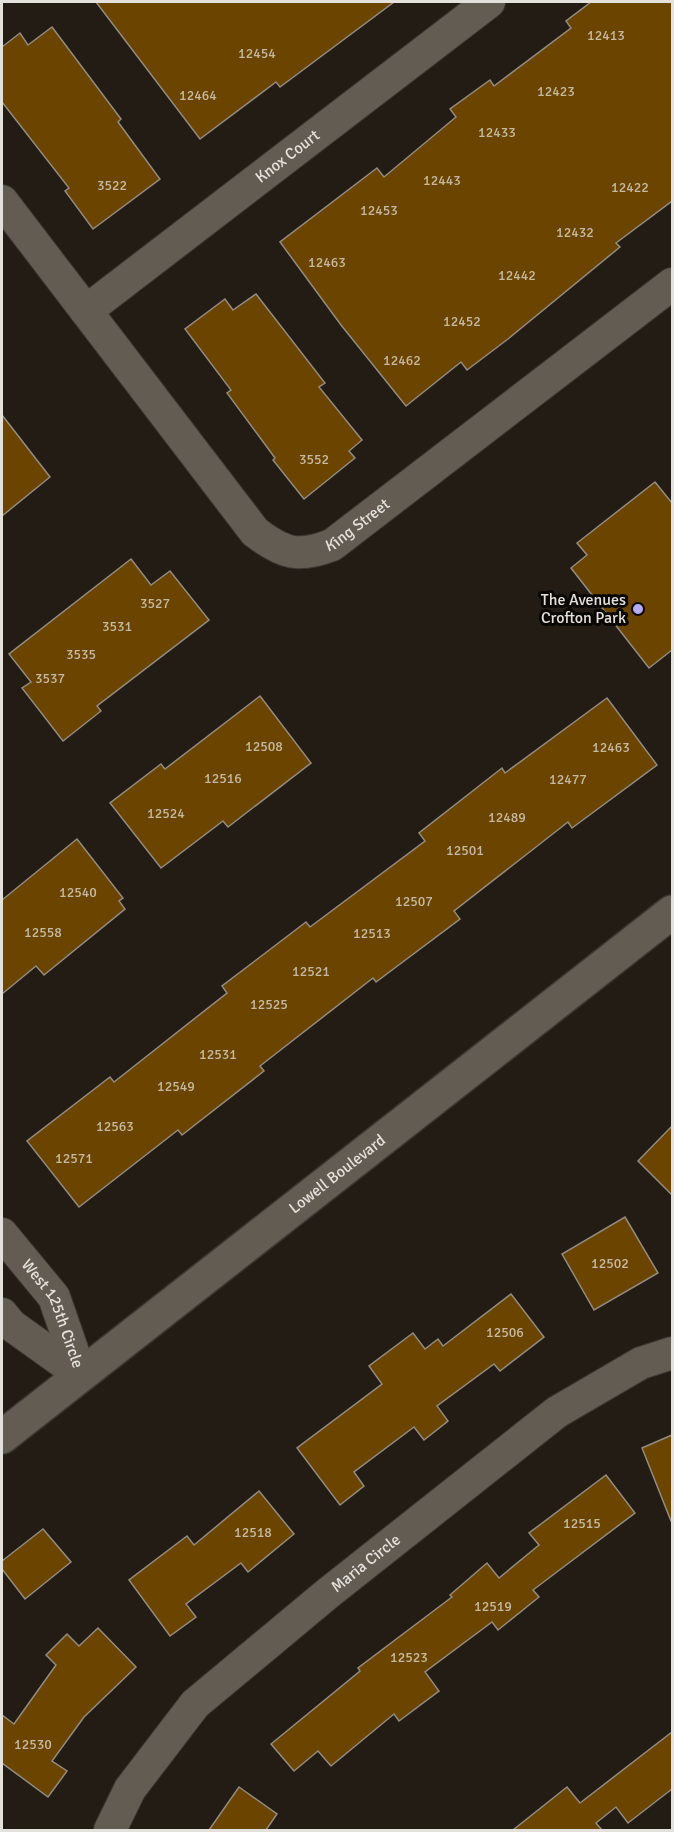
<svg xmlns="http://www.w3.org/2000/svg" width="674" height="1832" viewBox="0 0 674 1832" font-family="Signika,sans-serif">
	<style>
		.building { fill: #6b4500; stroke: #938b81; stroke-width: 1.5 }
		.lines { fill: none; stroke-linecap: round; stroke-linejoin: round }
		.street-casing { stroke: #3b3632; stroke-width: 34 }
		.secondary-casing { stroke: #3b3632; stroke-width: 36 }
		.street { stroke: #635c53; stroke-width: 32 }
		.secondary { stroke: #635c53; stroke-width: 33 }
		.poi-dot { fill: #b7abf8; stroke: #090704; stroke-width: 2 }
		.labels { text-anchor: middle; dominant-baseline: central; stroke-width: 6; stroke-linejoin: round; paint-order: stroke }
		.number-label { font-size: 14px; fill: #c6b9a4 }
		.street-label { font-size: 16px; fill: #e4e0db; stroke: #090704 }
		.poi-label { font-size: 16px; fill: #e4e0db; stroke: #090704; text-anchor: end }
	</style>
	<rect width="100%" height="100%" fill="#221c14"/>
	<g class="building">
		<path d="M96,2h298l-114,85 -4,-5 -76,57z"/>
		<path d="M591,2h81v199l-56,42 4,4 -112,92 -41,31 -6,-8 -55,44 -65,-81 -61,-83 97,-74 7,9 72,-60 -6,-8 40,-29 4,6 77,-58 -5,-7z"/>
		<path d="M52,27l69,92 -3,3 42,57 -67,50 -28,-38 4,-3 -67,-86v-55l18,-14 8,12z"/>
		<path d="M256,294l69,89 -6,4 43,53 -13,11 6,7 -51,41 -31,-39 2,-2 -48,-65 4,-3 -46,-61 40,-30 8,11z"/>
		<path d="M2,415l48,62 -48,39z"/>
		<path d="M655,482l17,21v147l-23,18 -78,-100 16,-13 -10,-12z"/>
		<path d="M131,559l20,26 19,-14 39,49 -112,86 4,5 -38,30 -41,-53 9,-6 -22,-28z"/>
		<path d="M260,696l51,67 -83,64 -5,-6 -62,47 -51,-65 51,-39 4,5z"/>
		<path d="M607,698l50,67 -85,63 -4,-6 -114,89 6,8 -84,63 -3,-4 -113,88 4,5 -82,64 -4,-5 -99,77 -52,-66 83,-64 4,5 113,-89 -5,-7 84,-64 4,5 115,-86 -6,-8 83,-65 3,5z"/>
		<path d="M77,839l46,59 -4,3 6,8 -81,66 -8,-9 -34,28v-94z"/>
		<path d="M672,1126v69l-34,-34z"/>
		<path d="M625,1217l33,56 -64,37 -32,-56z"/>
		<path d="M511,1294l33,43 -44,34 -6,-7 -57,42 11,15 -24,19 -10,-13 -60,45 10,14 -24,19 -43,-57 85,-64 -13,-18 44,-33 12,16 13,-10 5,7z"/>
		<path d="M672,1435v86h-1l-29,-73z"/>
		<path d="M606,1475l29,38 -102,77 6,7 -41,33 -6,-8 -67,50 14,19 -40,30 -5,-7 -63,52 -13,-15 -24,20 -23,-27 89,-73 -2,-3 94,-71 -2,-2 37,-32 12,15 40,-33 -10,-12z"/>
		<path d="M259,1491l35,43 -46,38 -7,-9 -55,41 10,13 -26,19 -41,-56 58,-44 7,9z"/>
		<path d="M43,1529l28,33 -46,37 -23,-30v-8z"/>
		<path d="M98,1628l38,39 -52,50 -32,44 15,10 -19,26 -46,-34v-48l12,9 42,-59 -10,-10 21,-21 12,12z"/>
		<path d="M672,1732v57l-44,34 -12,-16 -20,16 6,7h-89l54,-43 13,16z"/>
		<path d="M239,1787l38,27 -11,16h-57z"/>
	</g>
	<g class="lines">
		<defs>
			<g id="street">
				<path id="s1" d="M2,201l253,331c29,22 43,26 77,13l340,-261"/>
				<path id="s2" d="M86,311l403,-309"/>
				<path id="s3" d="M2,1234l52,63 27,78"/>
				<path d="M2,1314l9,11 70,50"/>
				<path id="s4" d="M110,1830l20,-41 65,-85 132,-110 230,-182 84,-49 31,-10"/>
			</g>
			<g id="secondary">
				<path id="s5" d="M2,1437l670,-525"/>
			</g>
		</defs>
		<use href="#street" class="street-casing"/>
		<use href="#secondary" class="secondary-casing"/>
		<use href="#street" class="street"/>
		<use href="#secondary" class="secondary"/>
	</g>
	<circle class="poi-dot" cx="638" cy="609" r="6"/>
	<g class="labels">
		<g class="number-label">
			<text x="606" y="35">12413</text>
			<text x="257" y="53">12454</text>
			<text x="556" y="91">12423</text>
			<text x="198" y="95">12464</text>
			<text x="497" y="132">12433</text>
			<text x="442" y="180">12443</text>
			<text x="112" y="185">3522</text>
			<text x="630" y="187">12422</text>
			<text x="379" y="210">12453</text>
			<text x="575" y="232">12432</text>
			<text x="327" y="262">12463</text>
			<text x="517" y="275">12442</text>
			<text x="462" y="321">12452</text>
			<text x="402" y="360">12462</text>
			<text x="314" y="459">3552</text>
			<text x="155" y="603">3527</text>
			<text x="117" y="626">3531</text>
			<text x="81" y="654">3535</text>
			<text x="50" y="678">3537</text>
			<text x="264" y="746">12508</text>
			<text x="611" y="747">12463</text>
			<text x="223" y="778">12516</text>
			<text x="568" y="779">12477</text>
			<text x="166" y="813">12524</text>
			<text x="507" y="817">12489</text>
			<text x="465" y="850">12501</text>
			<text x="78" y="892">12540</text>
			<text x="414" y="901">12507</text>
			<text x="43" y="932">12558</text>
			<text x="372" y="933">12513</text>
			<text x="311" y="971">12521</text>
			<text x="269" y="1004">12525</text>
			<text x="218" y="1054">12531</text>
			<text x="176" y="1086">12549</text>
			<text x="115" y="1126">12563</text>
			<text x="74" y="1158">12571</text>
			<text x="610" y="1263">12502</text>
			<text x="505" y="1332">12506</text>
			<text x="582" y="1523">12515</text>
			<text x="253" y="1532">12518</text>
			<text x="493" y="1606">12519</text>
			<text x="409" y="1657">12523</text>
			<text x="33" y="1744">12530</text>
		</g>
		<g class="street-label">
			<text stroke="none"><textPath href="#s2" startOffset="254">Knox Court</textPath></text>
			<text stroke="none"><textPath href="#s1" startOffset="532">King Street</textPath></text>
			<text stroke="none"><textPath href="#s5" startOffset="426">Lowell Boulevard</textPath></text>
			<text stroke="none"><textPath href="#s3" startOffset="96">West 125th Circle</textPath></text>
			<text stroke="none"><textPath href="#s4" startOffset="374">Maria Circle</textPath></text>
		</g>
		<g class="poi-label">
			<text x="626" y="600">The Avenues<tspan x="626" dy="18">Crofton Park</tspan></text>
		</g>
	</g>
	<rect width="674" height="1832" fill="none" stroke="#e4e0db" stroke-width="6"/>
</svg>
